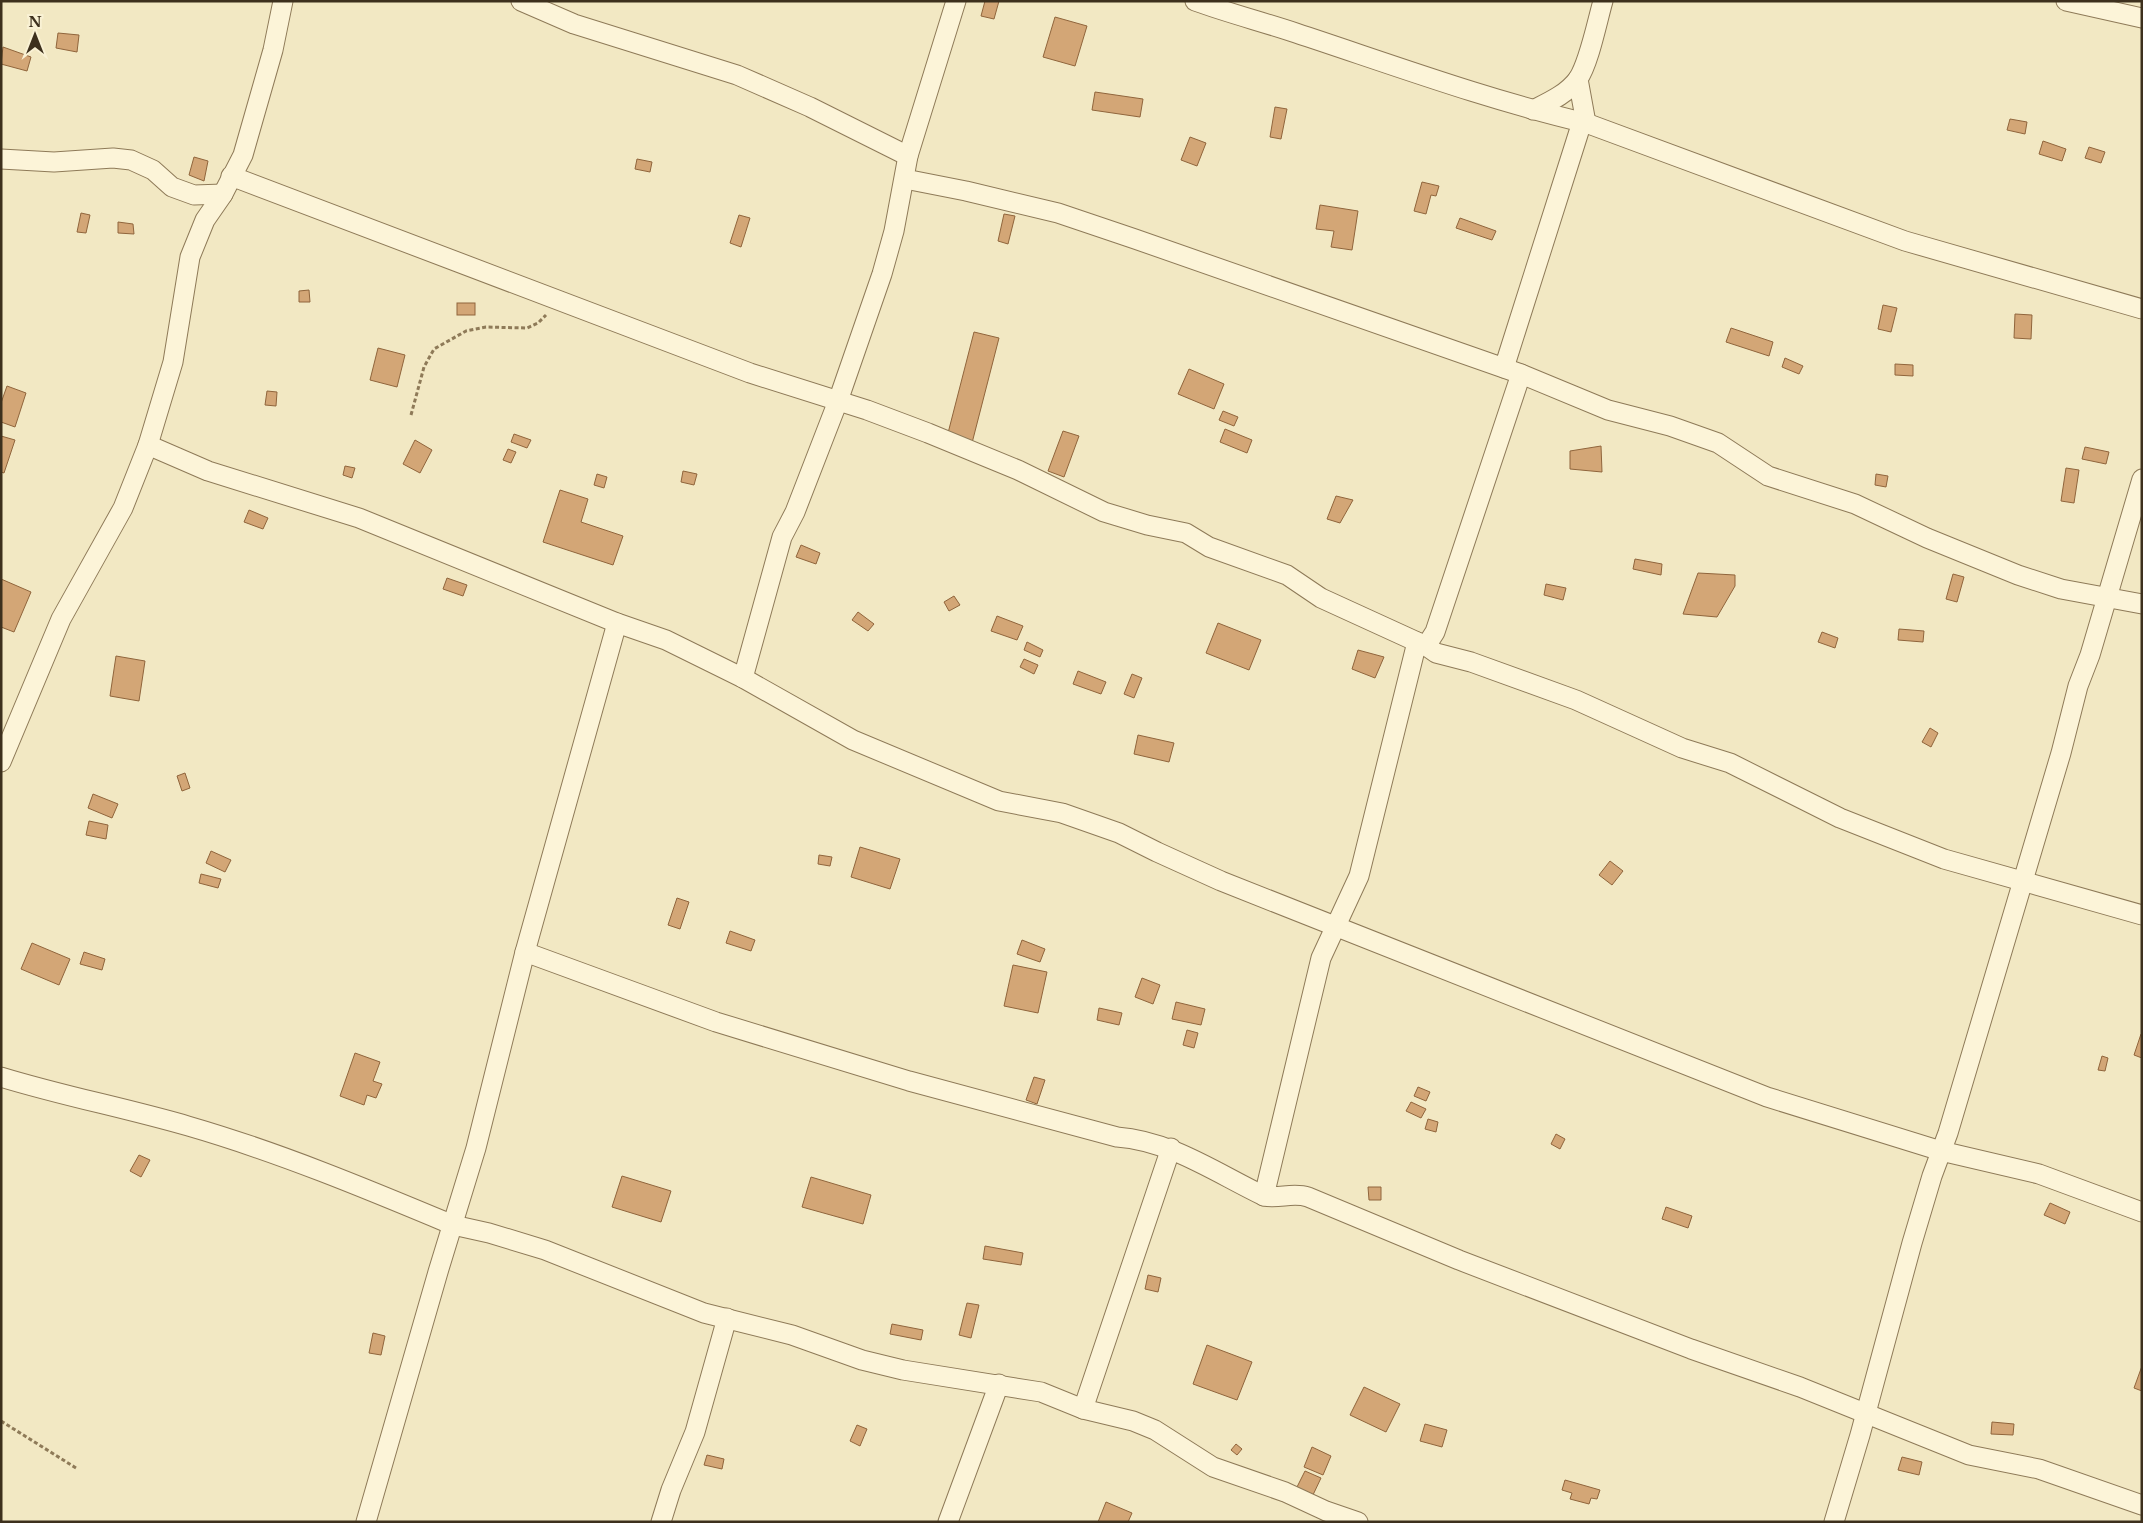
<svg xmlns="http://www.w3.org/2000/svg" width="2143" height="1523" viewBox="0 0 2143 1523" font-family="'Libre Baskerville',serif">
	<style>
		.building { fill: #d3a676; stroke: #90653c }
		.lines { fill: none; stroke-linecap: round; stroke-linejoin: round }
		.street-casing { stroke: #8e7a58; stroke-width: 21 }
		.path { stroke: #8e7a58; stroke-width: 3; stroke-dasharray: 4 2.5; stroke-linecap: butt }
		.street { stroke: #fcf4d8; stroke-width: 19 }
	</style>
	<rect width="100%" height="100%" fill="#f2e8c3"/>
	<g class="building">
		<path d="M985,1h14l-5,18 -13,-3z"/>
		<path d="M1055,17l32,9 -12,40 -32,-9z"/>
		<path d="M58,33l21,2 -2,17 -21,-4z"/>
		<path d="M3,47l28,10 -4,14 -26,-7z"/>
		<path d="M1095,92l48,7 -3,18 -48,-7z"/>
		<path d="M1275,107l12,2 -6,30 -11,-2z"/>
		<path d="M2010,119l17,3 -2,12 -18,-4z"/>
		<path d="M1190,137l16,6 -9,23 -16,-6z"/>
		<path d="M2043,141l23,8 -4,12 -23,-7z"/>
		<path d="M2089,147l16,5 -4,11 -16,-5z"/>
		<path d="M194,157l14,4 -4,20 -15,-6z"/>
		<path d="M637,159l15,3 -2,10 -15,-3z"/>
		<path d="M1422,182l17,4 -3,10 -5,-1 -5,19 -12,-3z"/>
		<path d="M1320,205l38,6 -6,39 -21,-3 3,-16 -18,-2z"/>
		<path d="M81,213l9,2 -4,18 -9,-1z"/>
		<path d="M1004,214l11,2 -7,28 -10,-3z"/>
		<path d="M739,215l11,3 -9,29 -11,-4z"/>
		<path d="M1460,218l36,13 -4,9 -36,-12z"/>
		<path d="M118,222l15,2 1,10 -16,-1z"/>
		<path d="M309,290l1,12h-11v-11z"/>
		<rect x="457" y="303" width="18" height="12"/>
		<path d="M1883,305l14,3 -6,24 -13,-3z"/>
		<path d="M2015,314l17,1 -1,24 -17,-1z"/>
		<path d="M1731,328l42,14 -4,14 -43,-14z"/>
		<path d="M974,332l25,6 -27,105 -25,-6z"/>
		<path d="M378,348l27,7 -8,32 -27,-7z"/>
		<path d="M1785,358l18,8 -4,8 -17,-7z"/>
		<path d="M1895,364l18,1v11l-18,-1z"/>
		<path d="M1189,369l35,15 -10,25 -36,-15z"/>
		<path d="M7,386l19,7 -11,34 -14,-5v-19z"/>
		<path d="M267,391l10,1 -1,14 -11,-1z"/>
		<path d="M1223,411l15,6 -4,9 -15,-6z"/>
		<path d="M1225,429l27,11 -5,13 -27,-11z"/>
		<path d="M1063,431l16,5 -15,41 -16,-6z"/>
		<path d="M514,434l17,6 -4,8 -16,-6z"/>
		<path d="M1,436l14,4 -11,33 -3,-1z"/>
		<path d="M415,440l17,10 -12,23 -17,-9z"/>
		<path d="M1601,446l1,26 -32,-3v-18z"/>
		<path d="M2085,447l24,5 -3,12 -24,-5z"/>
		<path d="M508,449l8,3 -5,11 -8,-3z"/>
		<path d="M345,466l10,2 -3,10 -9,-3z"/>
		<path d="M2066,468l13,2 -5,33 -13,-2z"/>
		<path d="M683,471l14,3 -3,11 -13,-3z"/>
		<path d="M597,474l10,3 -3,11 -10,-3z"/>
		<path d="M1876,474l12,2 -2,11 -11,-2z"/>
		<path d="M560,490l28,9 -7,23 42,14 -10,29 -70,-23z"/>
		<path d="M1336,496l17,4 -13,23 -13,-4z"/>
		<path d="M249,510l19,8 -5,11 -19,-7z"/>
		<path d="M801,545l19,8 -4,11 -20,-7z"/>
		<path d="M1635,559l27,5 -1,11 -28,-6z"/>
		<path d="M1698,573l37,2v11l-18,31 -34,-3z"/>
		<path d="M1953,574l11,3 -7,25 -11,-3z"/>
		<path d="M447,578l20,7 -4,11 -20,-7z"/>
		<path d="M1,579l30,13 -17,40 -13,-5z"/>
		<path d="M1546,584l20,4 -3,12 -19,-5z"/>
		<path d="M954,596l6,9 -11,6 -5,-9z"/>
		<path d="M858,612l16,12 -6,7 -16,-11z"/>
		<path d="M997,616l26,10 -6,14 -26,-9z"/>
		<path d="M1218,623l43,17 -12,30 -43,-17z"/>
		<path d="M1899,629l25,2 -1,11 -25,-2z"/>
		<path d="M1822,632l16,6 -3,10 -17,-6z"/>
		<path d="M1027,642l16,8 -3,7 -16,-7z"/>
		<path d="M1358,650l26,7 -9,21 -23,-9z"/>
		<path d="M116,656l29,5 -6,40 -29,-5z"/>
		<path d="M1024,659l14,6 -4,9 -14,-7z"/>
		<path d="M1078,671l28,11 -5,12 -28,-10z"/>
		<path d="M1132,674l10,4 -8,20 -10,-4z"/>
		<path d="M1930,728l8,5 -7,14 -9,-5z"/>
		<path d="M1138,735l36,8 -5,19 -35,-8z"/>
		<path d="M185,773l5,15 -8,3 -5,-15z"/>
		<path d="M93,794l25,10 -6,14 -24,-10z"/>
		<path d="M89,821l19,4 -2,14 -20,-4z"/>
		<path d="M860,847l40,12 -10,30 -39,-12z"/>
		<path d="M211,851l20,9 -6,12 -19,-9z"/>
		<path d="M819,855l13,2 -2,9 -12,-2z"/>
		<path d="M1610,861l13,10 -11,14 -13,-10z"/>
		<path d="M201,874l20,5 -3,9 -19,-5z"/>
		<path d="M677,898l12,4 -9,27 -12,-4z"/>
		<path d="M730,931l25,9 -4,11 -25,-8z"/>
		<path d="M1022,940l23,9 -5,13 -23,-8z"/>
		<path d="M32,943l38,16 -11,26 -38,-16z"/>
		<path d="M84,952l21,7 -3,11 -22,-6z"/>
		<path d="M1013,965l34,7 -9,41 -34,-7z"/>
		<path d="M1142,978l18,7 -7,19 -18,-7z"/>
		<path d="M1176,1002l29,7 -4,16 -29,-6z"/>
		<path d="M1099,1008l23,5 -3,12 -22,-5z"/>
		<path d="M1187,1030l11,3 -4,15 -11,-3z"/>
		<path d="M2141,1034h1v24l-8,-3z"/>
		<path d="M355,1053l25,9 -7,19 9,3 -6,14 -9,-3 -3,10 -24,-9z"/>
		<path d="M2102,1056l6,2 -3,13 -7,-1z"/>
		<path d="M1034,1077l11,3 -8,24 -11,-4z"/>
		<path d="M1418,1087l12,5 -4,9 -12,-5z"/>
		<path d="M1411,1102l15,7 -5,9 -15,-7z"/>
		<path d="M1428,1119l10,3 -2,10 -11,-3z"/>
		<path d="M1556,1134l9,5 -5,10 -9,-5z"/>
		<path d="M139,1155l11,5 -9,17 -11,-6z"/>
		<path d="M622,1176l49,15 -10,31 -49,-15z"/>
		<path d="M811,1177l60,18 -8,29 -61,-17z"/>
		<path d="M1368,1187h13v13h-12z"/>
		<path d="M2050,1203l20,9 -5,12 -21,-9z"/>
		<path d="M1666,1207l26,9 -4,12 -26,-9z"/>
		<path d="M985,1246l38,7 -2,12 -38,-6z"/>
		<path d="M1148,1275l13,3 -3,14 -13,-3z"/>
		<path d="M967,1303l12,2 -8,33 -12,-3z"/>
		<path d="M892,1324l31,6 -2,10 -31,-6z"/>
		<path d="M373,1333l12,3 -4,19 -12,-2z"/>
		<path d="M1207,1345l45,17 -15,38 -44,-16z"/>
		<path d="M2142,1366v25l-8,-3z"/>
		<path d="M1364,1387l36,17 -14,28 -36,-17z"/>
		<path d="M1992,1422l22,2 -1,11 -22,-1z"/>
		<path d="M1425,1424l22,6 -5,17 -22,-6z"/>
		<path d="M857,1425l10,4 -7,17 -10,-5z"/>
		<path d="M1236,1444l6,5 -5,6 -6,-5z"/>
		<path d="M1312,1447l19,9 -8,19 -19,-8z"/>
		<path d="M707,1455l17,4 -2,10 -18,-4z"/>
		<path d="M1902,1457l20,5 -3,13 -21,-5z"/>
		<path d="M1305,1471l16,7 -9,19 -16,-8z"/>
		<path d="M1565,1480l35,10 -3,9 -6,-1 -2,6 -19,-5 2,-6 -10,-3z"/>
		<path d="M1106,1502l26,11 -4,9h-30z"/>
	</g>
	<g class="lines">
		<defs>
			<g id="street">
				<path d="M521,1l53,23 163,51 73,32 98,49"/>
				<path d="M1195,1c33,12 68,21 101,32 97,32 192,67 290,90l319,118 237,68"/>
				<path d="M2066,1l76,17"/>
				<path d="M1578,79l8,44"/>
				<path d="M1533,110c16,-8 34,-16 45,-31 11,-16 19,-57 25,-78"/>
				<path d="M1,159l53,3 59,-4 18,2 22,10 19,17 22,8 29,-1"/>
				<path d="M231,176l519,197 117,37 61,23 90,37 86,42 43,13 39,8 23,14 78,28 34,23 105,48"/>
				<path d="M905,179l61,12 92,22 77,26 386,135 87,36 62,16 48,17 50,33 87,28 72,34 91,37 43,14 81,15"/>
				<path d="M1504,368l78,-246"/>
				<path d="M1521,374l-86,258 -9,14 10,7 35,9 105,38 106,48 48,15 110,55 104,41 198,56"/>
				<path d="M148,445l60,26 151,47 258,105 49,17 77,38 110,62 146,61 63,12 57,20 38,19 64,29 546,216 174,54 98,23 103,38"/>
				<path d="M743,678l39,-141 13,-25 43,-111 44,-127 12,-43 14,-75 48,-155"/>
				<path d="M1,762l60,-143 62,-111 25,-63 25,-83 17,-105 15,-37 18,-26 20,-39 30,-105 10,-49"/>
				<path d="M525,952l191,70 193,59 208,56c54,4 99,36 147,59 15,3 29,-4 44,1l151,63 232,89 109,38 169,68 70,14 103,36"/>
				<path d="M1,1077c62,19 125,31 187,49 90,26 179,63 265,99l36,8 56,17 159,63 88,22 70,25 41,10 138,22 42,17 50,12 22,9 58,37 72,25 41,19 32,11"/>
				<path d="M1264,1196l57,-238 38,-82 58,-234"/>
				<path d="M1083,1409l88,-261"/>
				<path d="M366,1522l72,-250 38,-124 49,-196 92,-329"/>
				<path d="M661,1522l10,-32 24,-58 32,-114"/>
				<path d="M948,1522l51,-138"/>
				<path d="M1834,1522l26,-87 52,-192 20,-67 16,-43 113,-380 17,-67 12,-31 52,-176"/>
			</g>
		</defs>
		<use href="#street" class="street-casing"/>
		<g class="path">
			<path d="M411,415l13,-48 10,-18 32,-18 20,-4 41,1 11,-5 8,-8"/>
			<path d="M1,1421l75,47"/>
		</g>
		<use href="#street" class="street"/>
	</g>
	<rect width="2143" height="1523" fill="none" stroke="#3d301d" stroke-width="5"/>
	<g transform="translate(35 35)" stroke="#f9f1d4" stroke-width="4" paint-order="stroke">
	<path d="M0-4L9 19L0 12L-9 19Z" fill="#3d301d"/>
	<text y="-8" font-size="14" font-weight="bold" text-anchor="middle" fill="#3d301d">N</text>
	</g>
</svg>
